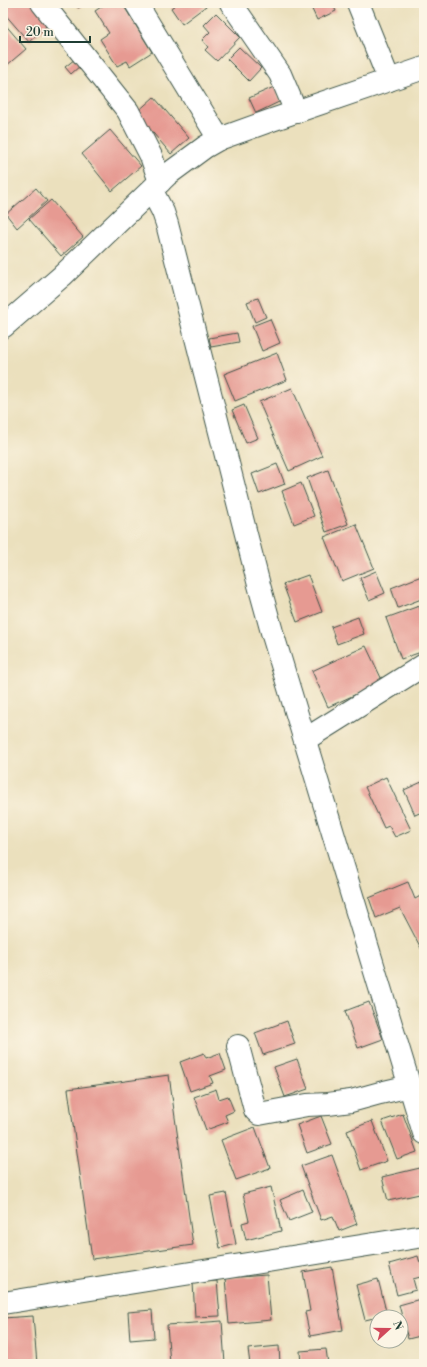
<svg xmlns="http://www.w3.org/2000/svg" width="427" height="1367" viewBox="0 0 427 1367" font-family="'Libre Bodoni',serif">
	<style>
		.building { fill: #e69a92 }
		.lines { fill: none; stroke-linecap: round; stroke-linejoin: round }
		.minor-casing { stroke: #3e5549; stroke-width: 24 }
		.tertiary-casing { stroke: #3e5549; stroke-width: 24 }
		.minor { stroke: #fff; stroke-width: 22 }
		.tertiary { stroke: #fff; stroke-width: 22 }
	</style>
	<rect width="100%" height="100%" fill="#fcf5e5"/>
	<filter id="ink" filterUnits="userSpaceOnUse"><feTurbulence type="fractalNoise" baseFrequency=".025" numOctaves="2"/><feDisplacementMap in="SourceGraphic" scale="8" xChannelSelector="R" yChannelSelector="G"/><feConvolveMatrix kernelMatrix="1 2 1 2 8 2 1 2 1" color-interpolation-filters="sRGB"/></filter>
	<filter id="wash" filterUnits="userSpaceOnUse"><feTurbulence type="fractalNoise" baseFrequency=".012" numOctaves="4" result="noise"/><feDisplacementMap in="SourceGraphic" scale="16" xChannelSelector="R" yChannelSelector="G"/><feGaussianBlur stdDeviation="0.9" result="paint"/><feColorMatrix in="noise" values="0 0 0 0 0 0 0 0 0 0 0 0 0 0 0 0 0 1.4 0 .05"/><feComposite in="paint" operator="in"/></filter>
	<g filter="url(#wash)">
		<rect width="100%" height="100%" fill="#ebe0bd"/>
		<g id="blocks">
			<g class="building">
				<path d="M3,3h32l16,19 -22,20 -26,-30z"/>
				<path d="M75,3h13l-10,5z"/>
				<path d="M107,3h15l30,49 -22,14 -3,-5 -10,5 -17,-27 9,-6 -14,-22z"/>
				<path d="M174,3h36l-28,21 -11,-16 4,-3z"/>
				<path d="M309,3h23l4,8 -19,9z"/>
				<path d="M216,13l24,24 -23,24 -12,-11 3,-3 -6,-7 8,-8 -6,-7z"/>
				<path d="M3,22l23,27 -20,17 -3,-3z"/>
				<path d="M239,47l22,21 -12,13 -22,-22z"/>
				<path d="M75,59l6,6 -10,9 -6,-7z"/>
				<path d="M274,87l7,14 -25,12 -7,-15z"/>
				<path d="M154,97l35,41 -18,16 -35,-41z"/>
				<path d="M110,130l31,36 -29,25 -30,-37z"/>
				<path d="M36,188l11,13 -30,27 -11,-14z"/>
				<path d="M51,200l32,37 -22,19 -32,-37z"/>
				<path d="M258,298l8,19 -11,5 -8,-20z"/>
				<path d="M270,319l10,24 -18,8 -10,-25z"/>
				<path d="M237,333l2,9 -28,5 -2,-9z"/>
				<path d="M277,353l10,27 -52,21 -11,-27z"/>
				<path d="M292,388l30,68 -33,15 -30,-69z"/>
				<path d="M244,405l14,33 -12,5 -14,-33z"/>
				<path d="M277,464l8,20 -26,10 -7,-20z"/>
				<path d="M328,470l20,54 -22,8 -19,-54z"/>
				<path d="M301,483l13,33 -20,8 -12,-33z"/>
				<path d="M356,524l18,44 -32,13 -18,-44z"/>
				<path d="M376,571l9,22 -16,7 -9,-22z"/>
				<path d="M308,575l14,37 -25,10 -14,-38z"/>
				<path d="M424,575v23l-26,10 -7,-20z"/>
				<path d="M419,606l5,13v32l-23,8 -15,-41z"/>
				<path d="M358,617l6,17 -27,10 -6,-17z"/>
				<path d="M366,646l17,36 -55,25 -16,-36z"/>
				<path d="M386,777l25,53 -16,7 -6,-11 -5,2 -19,-41z"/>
				<path d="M424,781v30l-9,4 -11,-25z"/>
				<path d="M408,882l7,17 9,-5v60l-24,-46 -24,10 -7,-20z"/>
				<path d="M369,1002l14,37 -25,9 -13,-37z"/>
				<path d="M287,1021l8,23 -32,11 -8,-22z"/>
				<path d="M204,1053l2,5 14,-5 6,17 -16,6 3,7 -23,8 -10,-29z"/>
				<path d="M297,1059l11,30 -23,8 -11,-30z"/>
				<path d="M169,1075l24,170 -101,14 -24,-170z"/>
				<path d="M216,1089l3,10 9,-3 6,15 -9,4 3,7 -22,8 -12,-33z"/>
				<path d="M403,1114l14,38 -20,7 -15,-38z"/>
				<path d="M321,1116l11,28 -25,9 -10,-28z"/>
				<path d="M372,1121l15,40 -26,9 -14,-39z"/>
				<path d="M255,1127l15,41 -34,12 -15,-40z"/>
				<path d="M332,1155l25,69 -18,7 -6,-15 -12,4 -20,-54z"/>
				<path d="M420,1168l4,15v10l-36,8 -6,-24z"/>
				<path d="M271,1187l10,44 -35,9 -4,-17 7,-2 -6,-27z"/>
				<path d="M303,1190l9,22 -23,9 -9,-21z"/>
				<path d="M226,1193l10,51 -16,4 -10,-52z"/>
				<path d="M418,1256l2,7 4,-1v14l-11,3 3,11 -19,5 -8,-31z"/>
				<path d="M332,1267l11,63 -33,6 -5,-24 5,-1 -7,-39z"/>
				<path d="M267,1275l4,45 -42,4 -4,-46z"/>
				<path d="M378,1279l9,36 -22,5 -9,-35z"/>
				<path d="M217,1281l3,35 -25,1 -2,-34z"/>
				<path d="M424,1298v37l-16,4 -9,-34z"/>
				<path d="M152,1310l2,28 -24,2 -2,-28z"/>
				<path d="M33,1316l4,48h-33l-1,-46z"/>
				<path d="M222,1321l3,43h-55l-3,-39z"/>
				<path d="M279,1346l1,18h-30l-2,-15z"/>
				<path d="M326,1349l2,15h-27l-1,-13z"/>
			</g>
		</g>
	</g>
	<g filter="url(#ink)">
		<use href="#blocks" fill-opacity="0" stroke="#3e5549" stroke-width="1"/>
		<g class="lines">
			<defs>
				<g id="minor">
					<path d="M42,3l86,108 23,45 9,26"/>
					<path d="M136,3l83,136"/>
					<path d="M231,3l49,71 16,38"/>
					<path d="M358,3l31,77"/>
					<path d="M152,191l11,21 4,12 92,361 13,47 152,501"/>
					<path d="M3,327l59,-51 105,-101 38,-28 14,-8 53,-19 152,-52"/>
					<path d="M306,739l118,-74"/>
					<path d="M238,1046l17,64 4,4 48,-9 21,-1 23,-3 29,-8 30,-7"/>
				</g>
				<path id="tertiary" d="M3,1303l421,-67"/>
			</defs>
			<use href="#minor" class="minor-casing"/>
			<use href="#tertiary" class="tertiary-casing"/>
			<use href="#minor" class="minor"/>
			<use href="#tertiary" class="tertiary"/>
		</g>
	</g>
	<rect width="427" height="1367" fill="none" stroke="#fcf5e5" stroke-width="16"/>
	<g transform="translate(389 1329) rotate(69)"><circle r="19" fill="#fcf5e5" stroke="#a4ab9e"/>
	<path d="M0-3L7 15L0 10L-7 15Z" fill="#d1495b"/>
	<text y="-6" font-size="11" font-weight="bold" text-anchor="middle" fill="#1f3d34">N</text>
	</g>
	<path d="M20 36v6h70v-6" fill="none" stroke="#1f3d34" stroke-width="2"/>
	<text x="26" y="36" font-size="12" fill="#1f3d34" stroke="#fcf5e5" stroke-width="3" paint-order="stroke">20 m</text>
</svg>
